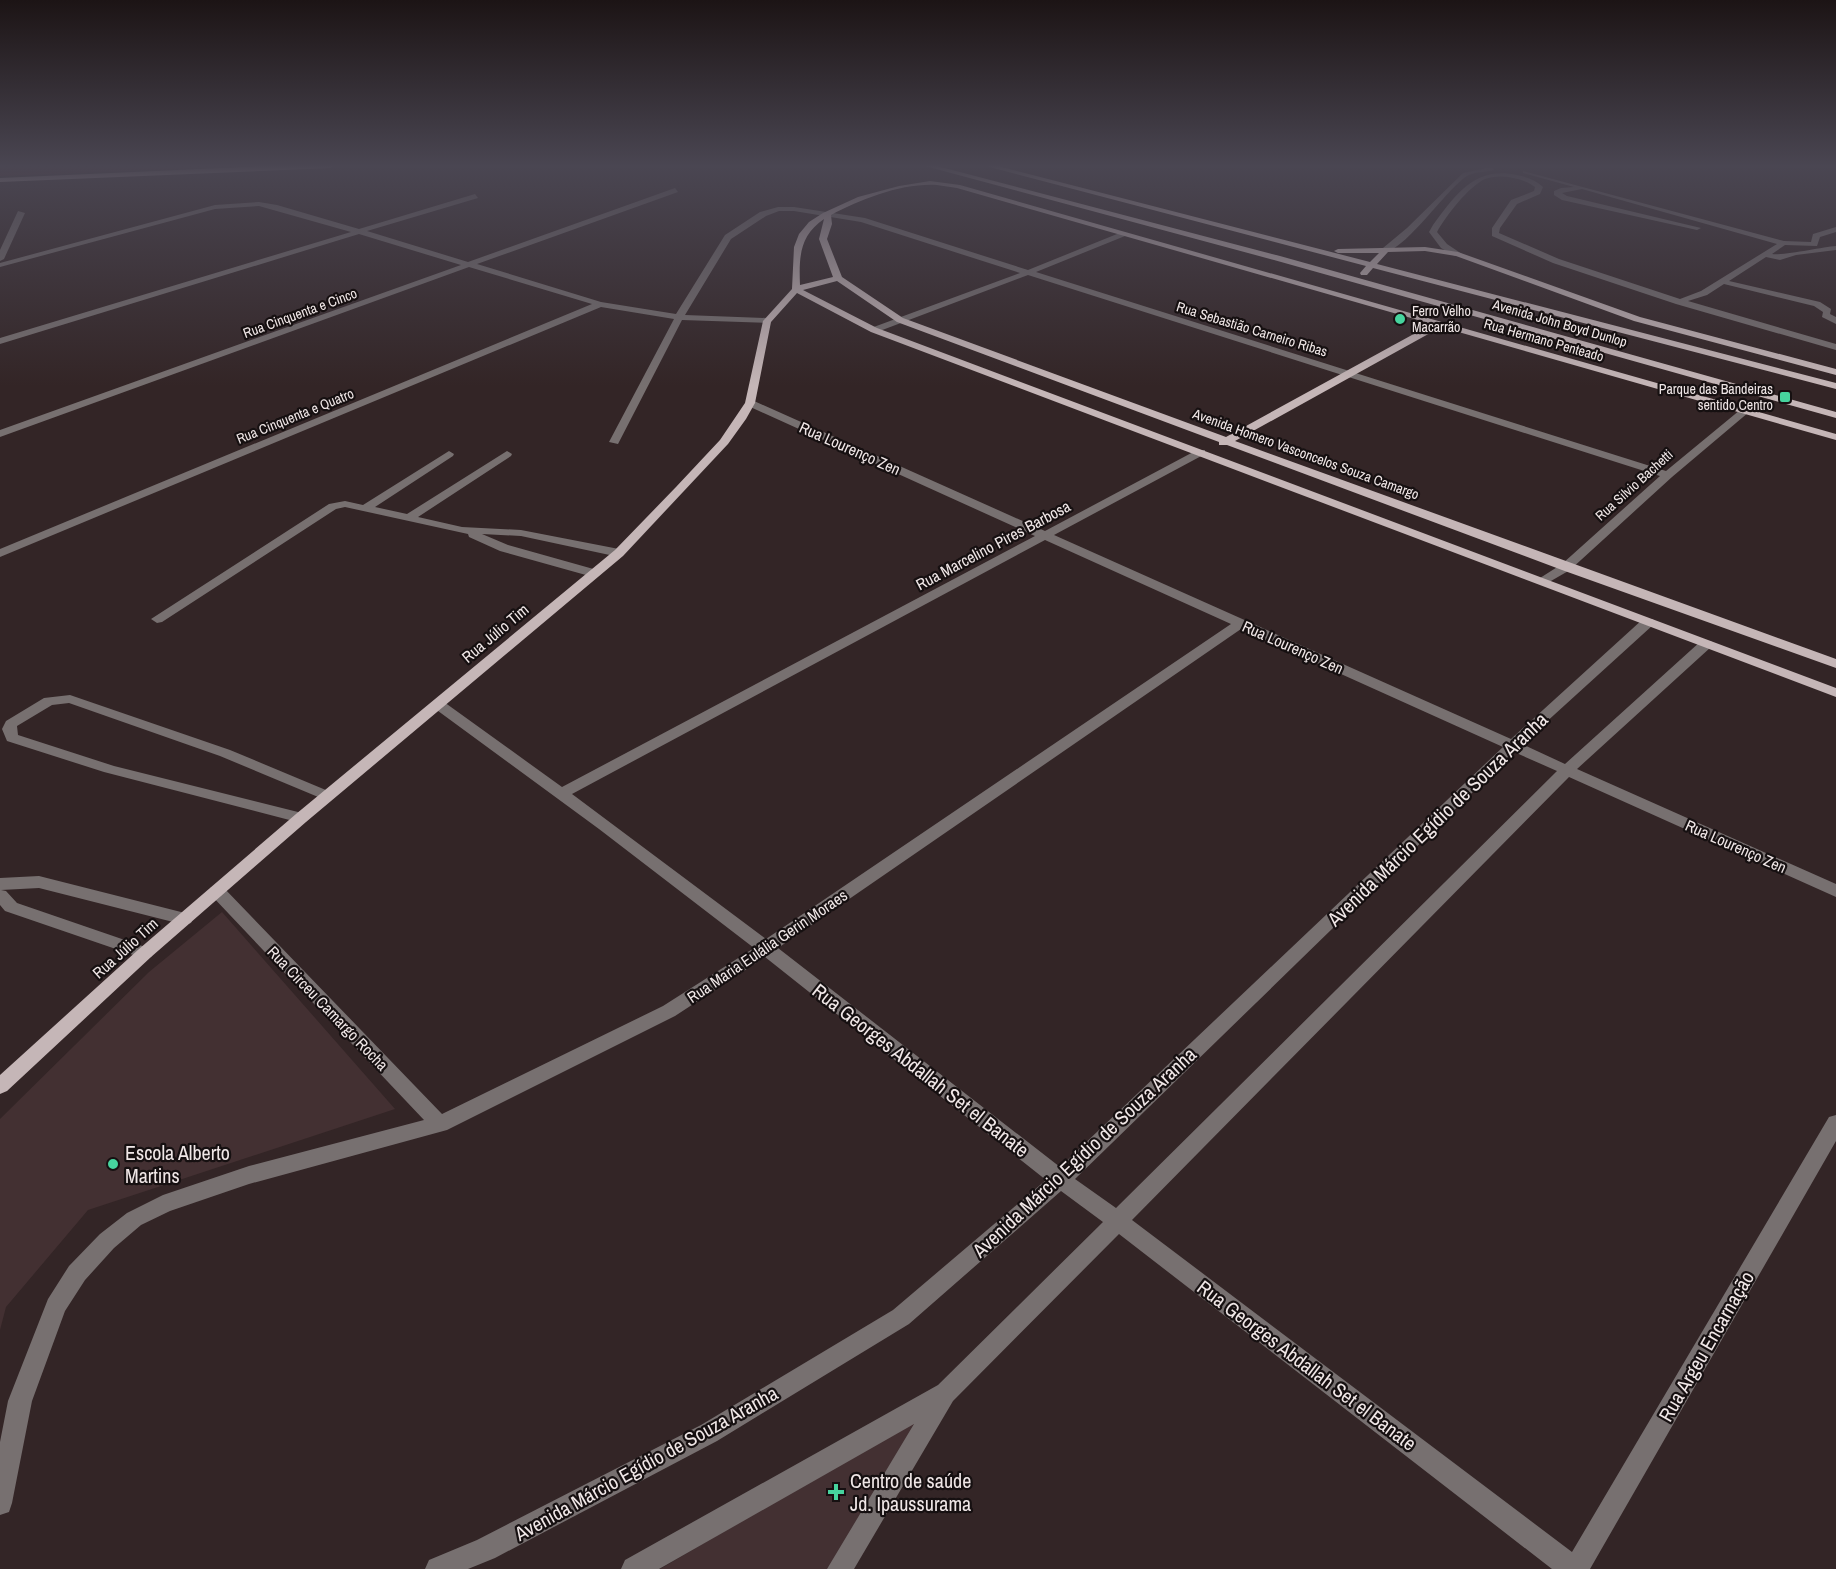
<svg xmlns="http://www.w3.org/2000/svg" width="1836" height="1569" viewBox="0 0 1836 1569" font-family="'Archivo Narrow',sans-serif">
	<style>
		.built { fill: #433032 }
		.green { fill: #582129 }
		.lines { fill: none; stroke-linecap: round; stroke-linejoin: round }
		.minor { fill: #777070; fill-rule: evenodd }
		.major { fill: #c5b6b7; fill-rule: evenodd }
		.highway { fill: #e5d2d3; fill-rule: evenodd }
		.poi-dot { fill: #46d49e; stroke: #161011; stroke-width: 2 }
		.labels { text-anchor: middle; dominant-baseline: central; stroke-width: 4.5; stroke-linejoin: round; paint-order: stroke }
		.far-poi-label { font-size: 14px; fill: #f0e7e7; stroke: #161011; text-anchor: start }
		.far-street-label { font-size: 14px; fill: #f0e7e7; stroke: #161011 }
		.street-label { font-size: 16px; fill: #f0e7e7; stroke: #161011 }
		.near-street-label { font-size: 20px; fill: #f0e7e7; stroke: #161011 }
		.near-poi-label { font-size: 20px; fill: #f0e7e7; stroke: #161011; text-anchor: start }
	</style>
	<rect width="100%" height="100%" fill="#332526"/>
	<g class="built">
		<path d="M222,912l173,197 -307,101 -82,97 -6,23v-211l149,-147z"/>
		<path d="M923,1415l-86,154h-177z"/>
	</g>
	<path class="green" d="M0,166h251l-251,10z"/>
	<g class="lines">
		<g class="minor">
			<path d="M1492,167l2,3c-8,2 -21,2 -27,6 -20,12 -63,77 -84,76v-4l24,-20 56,-55z"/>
			<path d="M1523,171l261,70 27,1 2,-8 23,-7v5l-16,5 -3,9 -32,-1 -13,9c10,2 50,-7 64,-8v4l-40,5 -16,5 -14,-3 -37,24 91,21 11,7 -1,5 6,3v7l-14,-7 1,-5 -9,-6 -90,-22 -17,11 -19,6 148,43v6l-160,-46 -123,-41 -61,-27v-8l19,-28 23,-9 1,-4c-11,-9 -36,-14 -50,-8 -16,7 -40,38 -48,53l10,12 15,10 -7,2 -14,-8 -12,-16 4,-7c23,-31 42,-59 84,-50 10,2 19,5 26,12l-3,7 -23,10 -17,24 -1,5 60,26 121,40 21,-8 76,-47 -195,-55 -20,4 5,3 134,32 -4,2 -135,-30 -8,-5v-4l7,-3 13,-1 -51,-14z"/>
			<path d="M675,188l3,4 -201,72 124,38 75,12 49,-79 35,-23 18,-5h16l71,11 163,52 94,-38 4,2 -1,2 -89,36 630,199 74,-61 9,2 -77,65 -102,93 -26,15 -6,-4 2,-3 22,-14 98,-88 -632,-201 -151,57h-6v-4l149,-55 -159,-51 -67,-11h-15l-13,5 -35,23 -46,76 82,3 4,3 -1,2 -88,-3 -64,124 -9,-2 65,-123 -73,-12 -601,250v-8l592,-245 -123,-37 -469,170v-7l461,-165 -102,-31 -359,110v-6l351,-106 -92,-26 -44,3 -215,58v-4l215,-58 44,-3 18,3 82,24 116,-35 3,4 -111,33 101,31z"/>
			<path d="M18,211l7,2 -21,46 -4,2v-11z"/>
			<path d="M746,401h8l291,130 152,-81h8v4l-151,81 457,204 132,-120h10l1,3 -1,3 -131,119 43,20 136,-123h10l2,3 -2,3 -134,122 259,115v13l-267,-120 -437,443 440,332 257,-435 7,-2v26l-246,428h-38l-433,-335 -166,167 -99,168h-27l87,-145 -255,145h-38l4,-9 313,-175 165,-163 -42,-31 -152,133 -192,117 -222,117 -27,11h-43l4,-9 48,-20 224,-115 192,-115 153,-130 -281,-223 -90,59 -228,114 -198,54 -79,27 -29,14 -27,23 -29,32 -20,31 -33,90 -20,102 -3,9 -9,3v-73l8,-41 40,-102 21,-33 31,-32 27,-21 36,-18 86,-29 175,-46 -213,-225 -2,-4 2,-4h12l219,227 221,-108 91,-58 -155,-119 -165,-121 -2,-3 2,-3h10l118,85 473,-251 -289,-131zM1045,540l186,84 -465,315 -194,-145zM1241,629l262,118 -443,420 -282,-219zM1514,752l43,19 -441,437 -41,-29z"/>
			<path d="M449,451l5,3 -1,2 -78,51 32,7 100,-63 5,3 -1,2 -93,61 44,10 59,3 98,19 6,4 -6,4 -98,-21 -39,-2 26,11 89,25v6l-4,1 -93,-26 -31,-14 -1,-3 -123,-27 -9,2 -174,113 -5,1 -6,-4 178,-115 16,-3 18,4z"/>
			<path d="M70,695l160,55 103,43 3,3 -8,5 -5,-2 -103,-43 -151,-53 -17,2 -35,21 1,9 96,31 192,48 3,4 -8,5 -197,-51 -97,-31 -5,-12 4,-8 38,-23z"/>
			<path d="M39,876l146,37 6,2 2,4 -2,4 -6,2 -146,-37 -38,2 5,1 11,12 134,46 3,4 -3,4 -6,2 -140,-48 -5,-6v-27z"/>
		</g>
		<g class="major">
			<path d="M925,166h12l343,90 556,156v6l-562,-158z"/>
			<path d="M986,166h12l372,96 9,-9h-41l-4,-2 4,-2 87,-2 33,5 182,65 196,52v6l-202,-54 -178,-65 -31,-5 -37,1 -11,12 459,119v6l-463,-121 -6,7h-6l-1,-2 6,-7z"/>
			<path d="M930,181l30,4 876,249v6l-395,-113 -206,114 601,218v9l-274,-98 -335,-125h-8v-3l-322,-120 -60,-41 -34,9 74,38 959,360v9l-965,-365 -74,-39 -26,29 -16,81 -9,16 -18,25 -105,112 -317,266 -155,135 -144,134 -7,3v-19l139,-126 157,-135 319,-264 61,-63 44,-47 25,-37 18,-82 29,-32 2,-42 5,-13 10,-12 14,-9 35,-16 41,-11zM937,185l20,3 475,136 -206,113 -323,-119 -61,-41 -15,-38 5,-15 -1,-9c31,-16 70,-32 106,-30zM824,219l-5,20 14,38 -33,8c-1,-27 -1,-49 24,-66z"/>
		</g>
		<path class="highway" d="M265,166h69l-4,2 -330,14v-4z"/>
	</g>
	<linearGradient id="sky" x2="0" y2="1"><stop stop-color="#1c1415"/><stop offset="0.43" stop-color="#4a4652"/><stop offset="1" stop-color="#4a4652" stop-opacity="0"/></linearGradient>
	<rect width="1836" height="386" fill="url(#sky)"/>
	<g class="poi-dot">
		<circle cx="1400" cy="319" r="6"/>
		<rect x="1779" y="391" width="12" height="12" rx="3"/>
		<circle cx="113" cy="1164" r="6"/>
		<path d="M833 1483h6v6h6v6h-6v6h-6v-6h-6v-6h6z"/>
	</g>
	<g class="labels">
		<g class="far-poi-label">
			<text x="1412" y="311">Ferro Velho<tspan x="1412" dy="16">Macarrão</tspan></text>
			<text x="1773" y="389" text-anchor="end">Parque das Bandeiras<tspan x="1773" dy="16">sentido Centro</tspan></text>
		</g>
		<g class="far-street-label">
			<text transform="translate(300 313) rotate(-20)">Rua Cinquenta e Cinco</text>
			<text transform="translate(1560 323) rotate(16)">Avenida John Boyd Dunlop</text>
			<text transform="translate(1252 329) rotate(17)">Rua Sebastião Carneiro Ribas</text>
			<text transform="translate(1544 340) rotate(16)">Rua Hermano Penteado</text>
			<text transform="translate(295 416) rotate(-22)">Rua Cinquenta e Quatro</text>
			<text transform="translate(1306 454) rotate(20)">Avenida Homero Vasconcelos Souza Camargo</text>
			<text transform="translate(1634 485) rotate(-42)">Rua Silvio Bachetti</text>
		</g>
		<g class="street-label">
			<text transform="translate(850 448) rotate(24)">Rua Lourenço Zen</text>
			<text transform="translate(993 545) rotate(-28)">Rua Marcelino Pires Barbosa</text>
			<text transform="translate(495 633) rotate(-40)">Rua Júlio Tim</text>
			<text transform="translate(1293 647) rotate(24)">Rua Lourenço Zen</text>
			<text transform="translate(1736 846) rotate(24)">Rua Lourenço Zen</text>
			<text transform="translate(767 946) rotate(-34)">Rua Maria Eulália Gerin Moraes</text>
			<text transform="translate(125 948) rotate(-42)">Rua Júlio Tim</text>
			<text transform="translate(328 1008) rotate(46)">Rua Circeu Camargo Rocha</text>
		</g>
		<g class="near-street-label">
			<text transform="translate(1437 819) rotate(-44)">Avenida Márcio Egídio de Souza Aranha</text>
			<text transform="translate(921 1070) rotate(38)">Rua Georges Abdallah Set el Banate</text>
			<text transform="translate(1084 1152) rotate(-43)">Avenida Márcio Egídio de Souza Aranha</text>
			<text transform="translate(1706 1346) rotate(-60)">Rua Argeu Encarnação</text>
			<text transform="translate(1307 1365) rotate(37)">Rua Georges Abdallah Set el Banate</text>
			<text transform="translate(646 1463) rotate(-29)">Avenida Márcio Egídio de Souza Aranha</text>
		</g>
		<g class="near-poi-label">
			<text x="125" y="1152">Escola Alberto<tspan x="125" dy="23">Martins</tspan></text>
			<text x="850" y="1480">Centro de saúde<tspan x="850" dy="23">Jd. Ipaussurama</tspan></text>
		</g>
	</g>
</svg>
